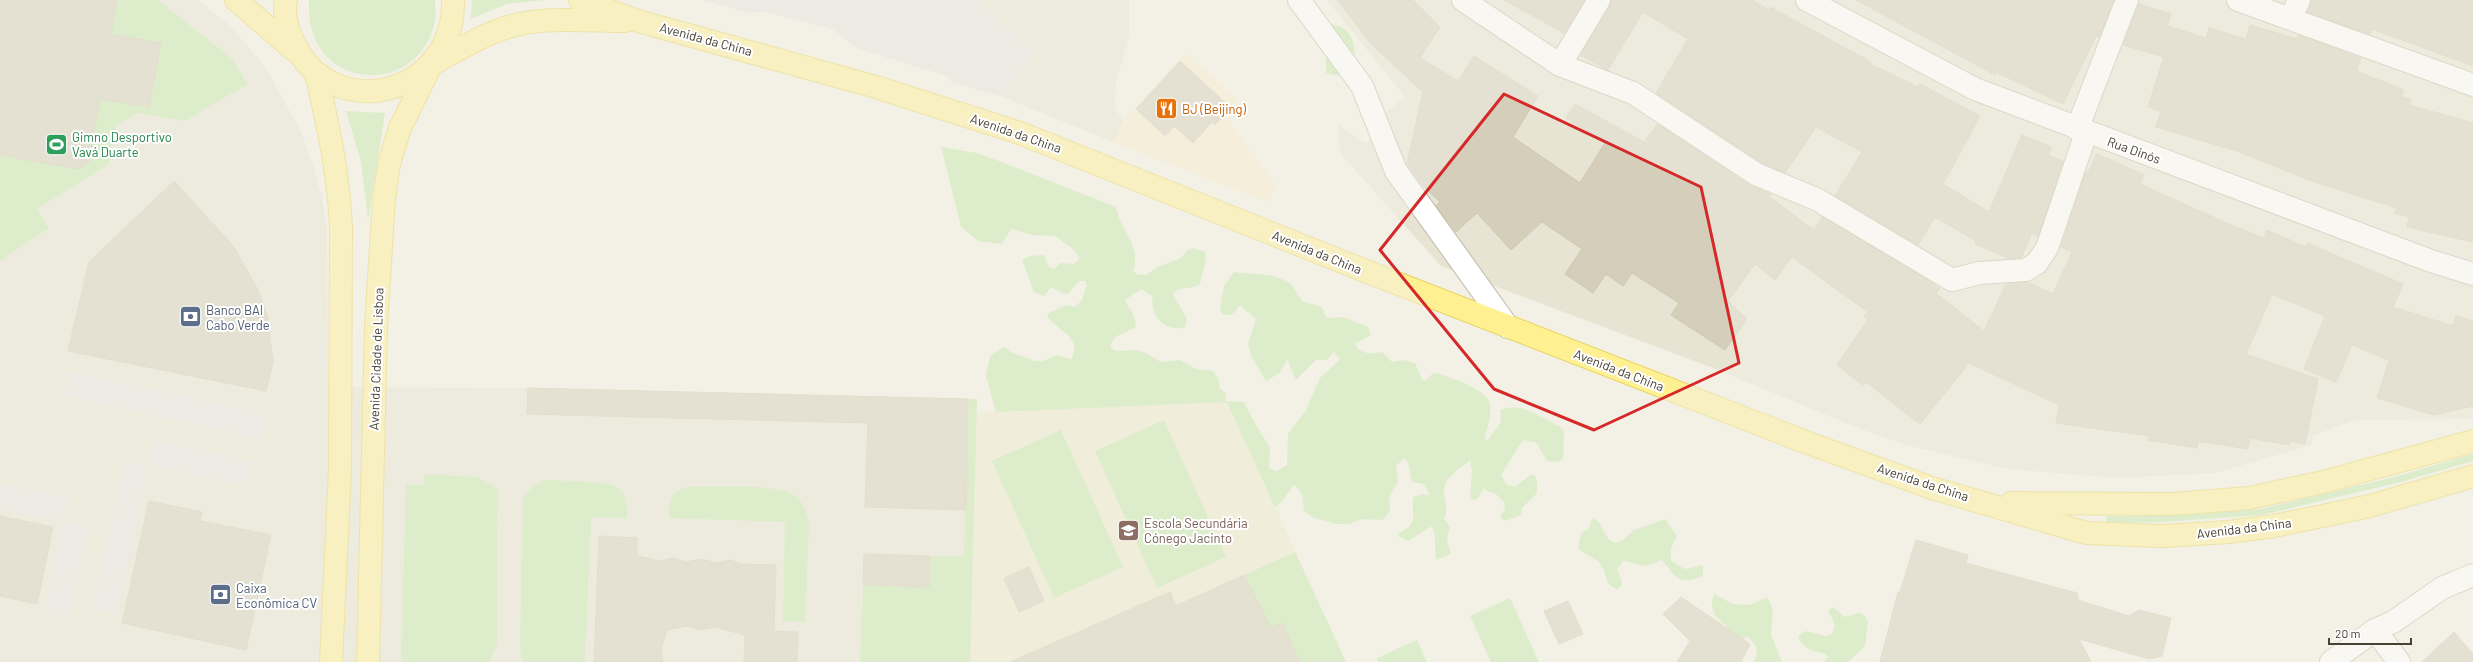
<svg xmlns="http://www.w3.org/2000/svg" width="2473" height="662" viewBox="0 0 2473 662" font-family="Barlow,sans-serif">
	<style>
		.residential { fill: #e7e4d3 }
		.commercial { fill: #f6ebcf }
		.education { fill: #ede9ce }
		.green { fill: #c4e9ac }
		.parking { fill: #e4e2dd }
		.building { fill: #d5ceba; stroke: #d0c8ad }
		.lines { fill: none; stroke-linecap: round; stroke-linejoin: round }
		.minor-casing { stroke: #bfbaa7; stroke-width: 24 }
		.tertiary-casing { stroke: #bfbaa7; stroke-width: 24 }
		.primary-casing { stroke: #e7d25f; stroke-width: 24 }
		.minor { stroke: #fff; stroke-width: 22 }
		.tertiary { stroke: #fff; stroke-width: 22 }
		.primary { stroke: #fff092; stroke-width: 22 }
		.marked { fill: none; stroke: #d62828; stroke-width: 3; stroke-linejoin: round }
		.labels { text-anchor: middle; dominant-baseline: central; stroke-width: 4; stroke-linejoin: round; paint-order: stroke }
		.street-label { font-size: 13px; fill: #464134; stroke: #fff }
		.food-label { font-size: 13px; fill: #c56008; stroke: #fff; text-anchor: start }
		.leisure-label { font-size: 13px; fill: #27864d; stroke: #fff; text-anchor: start }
		.service-label { font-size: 13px; fill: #4e5e75; stroke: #fff; text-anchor: start }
		.education-label { font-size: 13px; fill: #785e54; stroke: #fff; text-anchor: start }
	</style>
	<rect width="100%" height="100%" fill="#f3f1e5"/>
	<g class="residential">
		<path d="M0,0h198l32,26 36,42 34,62 13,35 10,37 4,28 1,157 200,1 449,11v14l250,-11 119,260h-1346z"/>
		<path d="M702,0h427v35l-13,48 -1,25 8,13 -10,21 -112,-46 -49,-14 -4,-6 -91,-28 -24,-19 -71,-18 -12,2z"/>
		<path d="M1327,0h1146v419l-116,1 -44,15 -2,10 -96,28 -99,5 -108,-9 -98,-23 -52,-18 -145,-60 -272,-102 -101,-113 -2,-28 28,19 17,-29 22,-18z"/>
	</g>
	<path class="commercial" d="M1186,53l52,47 -13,15 52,72 -10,15 -154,-60 10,-21z"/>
	<path class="education" d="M1227,402l119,260h-376l7,-249z"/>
	<g class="green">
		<path d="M0,0h158l73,58 17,26 -63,37 -46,-8 -22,11 -8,40 -72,45 12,19 -49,33z"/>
		<path d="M309,0h126c0,7 1,15 0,21 -16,79 -132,71 -126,-21z"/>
		<path d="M472,0h73l-39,4 -35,15z"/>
		<path d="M1320,21c6,3 15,4 21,6 15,6 14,28 13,40 -10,10 -15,9 -28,6v-18z"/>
		<path d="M346,111l39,2 -17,108 -7,-59z"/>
		<path d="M941,147l36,6 17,6 122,48c4,24 26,38 17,64l5,4h8l12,-8 23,-9 7,-8 6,-2 11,4 1,7 -6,25c-9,7 -21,1 -27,10l14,25 -2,8c-13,5 -29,-4 -32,-18 -1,-4 0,-9 -1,-13l-11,-7 -16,11 9,16 2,11 -21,10 -5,10 6,4 20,-1 8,2 17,10 19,-2 16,9 17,2 6,10 1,7 5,4 1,9 18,1c8,15 16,32 26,45l-1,21 8,3 10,-6 1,-31 18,-24 14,-32 20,-19 -6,-7 -7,8h-11l-20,20 -9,-21 -7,14 -14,8 -15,-25 -3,-12 8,-25 -15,-13h-2c-6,8 -7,11 -17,8l-2,-4 4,-24 10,-14c17,3 39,0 54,10 7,5 10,14 15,20l18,4 6,12 17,-1 24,10 3,8 -16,9c5,11 18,10 27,8l10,10 12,-2 11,3 7,16 3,2 8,-8c14,2 55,17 57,31 2,10 -3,24 -5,34l2,3 14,-19 -1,-12c24,-9 40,8 61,17l3,5 -1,26 -4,4 -12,-1 -11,-19 -13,-2 -22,35 5,9 9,3 15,-12h4l3,5v13l-15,15 -1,7 -16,6 -5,-4 5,-9 -1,-6 -8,-8 -10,-3 -1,-4 -8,12 -7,1 2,-29 -2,-11c-8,7 -21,15 -25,25 -4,11 5,22 -1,34l6,8 -3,13 4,14 -15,6c-2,-11 1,-25 -4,-34l-24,15 -10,-5v-3c22,-9 13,-17 15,-36l9,-3 8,2 -6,-12 -12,-2 -4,-19 -4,-5 -8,8 2,15 -9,17c2,10 2,15 -7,22l-20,-1 -13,5h-12l-23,-6 -10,-7 -2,-17 -7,-9c-9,7 -10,17 -20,22l-48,-105 -231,10 -10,-36 4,-20 14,-9 7,5 24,9h8l14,-6 14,4c14,-23 -20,-30 -24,-45l19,-9 9,2 7,-7 5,-15 -2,-4h-6l-12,14 -16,-8 -7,9 -10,-4 -12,-32 8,-4 14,-1 5,12 5,2 6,-6 14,1 6,-6 -7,-9 -18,-13 -23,-1 -21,-6 -9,15 -24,-3 -17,-14z"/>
		<path d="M968,399h9l-7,263h-110l3,-77 66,2 1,-31h34z"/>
		<path d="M1164,420l62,137 -69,31 -62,-137z"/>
		<path d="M1061,430l62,137 -69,31 -62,-137z"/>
		<path d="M2473,454v7l-72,21 -139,33 -100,7 -56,1v-7h56l99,-7 137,-33z"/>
		<path d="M424,474l53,3 21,12 -1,155 -7,18h-89l5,-177h18z"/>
		<path d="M544,480c14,0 27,1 41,2 29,1 44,2 42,36l-36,-1 -6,145h-62l-3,-12 3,-152 9,-11z"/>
		<path d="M686,487c24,0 89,-4 108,8 10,7 13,18 15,29l-4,98 -22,-1 2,-99 -116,-4c0,-15 1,-26 17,-31z"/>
		<path d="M1592,518c13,4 9,20 24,25l7,-3 11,-10 31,-11 12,17 -6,12v13l14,8 18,-4v11c-25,10 -26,2 -41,-16l-16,6 -23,-5 -6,9c3,7 8,14 1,19 -15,-3 -10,-17 -19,-27 -6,-6 -15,-7 -21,-14l3,-15 8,-5z"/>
		<path d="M1295,552l51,110h-46l-18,-39 -11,5 -27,-53z"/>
		<path d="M1714,594l19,10 16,1 18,-8 6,12 -2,26 11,27h-28c5,-11 3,-17 -6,-25 -14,4 -14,-3 -22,-11 -11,-10 -18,-16 -12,-32z"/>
		<path d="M1510,598l29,64h-48l-21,-46z"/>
		<path d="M1833,607l12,10 14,-4 5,2 4,6 -3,25 -17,16h-24l4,-5 -2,-3c-13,-3 -24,-5 -28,-18l8,-5 20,5 6,-2 3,-9 -7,-15z"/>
		<path d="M1417,640l10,22h-49l-1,-4z"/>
	</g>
	<g class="parking">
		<path d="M702,0h274l58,52 -33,44 -49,-14 -4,-6 -91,-28 -24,-19 -71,-18 -12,2z"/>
		<path d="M69,371l198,43 -6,25 -197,-43z"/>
		<path d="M154,440l98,21 -5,25 -98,-21 -32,149 -25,-6 32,-148 25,5z"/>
		<path d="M0,483l69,14 -6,24 25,6 -19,90 -25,-5 19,-90 -63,-13z"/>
	</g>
	<g class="building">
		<path d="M0,0h117l-6,34 50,9 -12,64 -49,-8 -11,63 -11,7 -78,-14z"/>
		<path d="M1338,0h75l27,27 -20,31 38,23 16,-25 64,40 -25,41 67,46 25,-40 -39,-25 9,-14 69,38 14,-18 91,61 22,9 -2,3 45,33 8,-13 108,64 10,8 -4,4 48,38 22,-47 21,-2 26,12 19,-42 -11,-5 25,-75 2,1 9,-19 47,21 -4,9 84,38 40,16 3,-8 39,17 1,-4 96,41 -10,23 60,19 3,-10 17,5v85l-39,9 -57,-17 12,-38 -37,-15 -16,37 -32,-13 21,-53 -53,-22 -26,60 72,25 -13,65 -15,-3 -1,4 -39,-7 -2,11 -50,-8 -1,7 -49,-8 1,-4 -93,-13 3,-18 -90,-42 -49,61 -54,-42 -3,3 -26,-20 31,-45 -4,-4 4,-4 -76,-55 -17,23 -20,-16 -27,37 19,18 -22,31 -54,-35 8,-12 -47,-30 -9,13 -17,-12 -13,19 -28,-19 17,-25 -40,-27 -31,28 -34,-37 -21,19 -20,-26 4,-4 -18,-17 -15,-21 16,-72 -53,-49z"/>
		<path d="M1504,0h80l-20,33z"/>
		<path d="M1611,0h141l17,10 1,-3 101,55 -1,2 48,23 2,-3 60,32 -37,68 46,28 33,-77 30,12 -4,8 15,6 -25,75 -6,-3 -11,25 -12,1 -34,-15 1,-3 -41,-24 -17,28 -83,-49 27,-44 -46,-25 -31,46 -23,-10 -106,-70 32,-54 -45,-27 -35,58 -28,-15z"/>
		<path d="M1856,0h258l-15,37 -3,-1 -33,68 -67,-32 -1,3z"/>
		<path d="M2311,0h162v66l-101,-37 -2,5 -63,-22z"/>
		<path d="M2139,4l32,10 -4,12 39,12 3,-10 37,11 4,-14 47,14 1,-4 63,23 -5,13 48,19 -3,6 10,4 -2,5 64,18v119l-66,-15 2,-10 -14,-4 2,-5 -86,-27 -74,-30 -81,-24 5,-16 -13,-4 16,-50 -41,-12z"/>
		<path d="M1180,61l51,47 -16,17 -3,-3 -19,21 -19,-17 -9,10 -29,-27z"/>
		<path d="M174,181l60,66 25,45 8,23 6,47 -7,29 -198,-40 21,-89z"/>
		<path d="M528,388l440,11 -2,111 -101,-3 3,-84 -341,-9z"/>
		<path d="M149,501l53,11 -2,9 71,14 -25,115 -124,-27z"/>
		<path d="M0,516l53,11 -16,77 -37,-8z"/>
		<path d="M599,536l38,2v18l22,5 14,-3 13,4 16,-3 13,4 16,-3 9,4 36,1 -2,66 24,1 -1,30h-53l1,-27 -30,-8 -15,3 -13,-4 -20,4 -6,19 2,13h-69z"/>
		<path d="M1916,540l52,15 -2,8 111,30 1,7 51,16 10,-6 32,8 -9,38 -13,3 -70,-20 12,23h-211l18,-70h2z"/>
		<path d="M864,554l66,2 -1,31 -66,-2z"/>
		<path d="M1029,567l15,34 -25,11 -15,-34z"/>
		<path d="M1244,575l27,53 11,-5 18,39h-290l160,-70 6,14z"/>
		<path d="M1681,597l69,47 -9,18h-64l13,-21 -27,-27z"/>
		<path d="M1568,601l15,33 -24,10 -15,-33z"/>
		<path d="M2454,632l19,22v8h-51z"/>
	</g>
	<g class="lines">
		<defs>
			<g id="minor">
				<path d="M1299,0l63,86 34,85 112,156"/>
				<path d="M1463,0l97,65 73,28 123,81 62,26 134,80 27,-7 47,-3 11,-7 10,-15 39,-115"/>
				<path d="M2238,0l235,85"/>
				<path d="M2291,18l8,-18"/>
				<path d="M1560,65l39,-65"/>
				<path d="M2077,129l50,-129"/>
				<path d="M2375,630l24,32"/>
				<path d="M2331,662l44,-32 18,-8 49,-34 31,-13"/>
			</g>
			<path id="tertiary" d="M1807,0l168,89 456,172 42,13"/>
			<g id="primary">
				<path d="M236,0l58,50"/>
				<path d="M286,0c-3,13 1,29 7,41 38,85 162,56 160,-41"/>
				<path d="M580,0l58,21 238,66 141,45 346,138 445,173 124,45 154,45 76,3 67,-4 45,-6 96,-20 103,-30"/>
				<path d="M434,63c24,-13 48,-28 74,-36 34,-11 81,-6 117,-6"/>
				<path d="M316,73c12,52 23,102 25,155l-1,241 -9,193"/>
				<path d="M2011,503l163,1 75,-6 74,-16 150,-41"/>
				<path d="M368,662l8,-335 8,-128 5,-35 11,-36 31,-63"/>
			</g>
		</defs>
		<use href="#minor" class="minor-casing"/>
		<use href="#tertiary" class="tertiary-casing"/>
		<use href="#primary" class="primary-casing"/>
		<use href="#minor" class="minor"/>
		<use href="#tertiary" class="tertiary"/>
		<use href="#primary" class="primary"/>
	</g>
	<path d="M0 0H2473V662H0ZM1504,94l197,93 38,176 -145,67 -100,-41 -114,-139z" fill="#f3f1e5" fill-opacity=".55" fill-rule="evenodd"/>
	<path class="marked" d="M1504,94l197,93 38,176 -145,67 -100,-41 -114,-139z"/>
	<defs>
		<symbol id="restaurant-square" viewBox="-11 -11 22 22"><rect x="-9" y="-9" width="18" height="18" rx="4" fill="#e8710a" stroke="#fff"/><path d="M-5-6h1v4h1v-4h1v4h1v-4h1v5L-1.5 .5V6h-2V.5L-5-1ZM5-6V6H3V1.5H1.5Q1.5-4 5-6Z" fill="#fff"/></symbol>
		<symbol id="stadium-square" viewBox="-11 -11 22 22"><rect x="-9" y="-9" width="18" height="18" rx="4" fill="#2e9e5b" stroke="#fff"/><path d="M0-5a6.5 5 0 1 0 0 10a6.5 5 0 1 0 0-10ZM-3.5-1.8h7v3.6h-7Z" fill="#fff"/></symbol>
		<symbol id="bank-square" viewBox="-11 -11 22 22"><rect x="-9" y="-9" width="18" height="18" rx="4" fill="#5c6f8a" stroke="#fff"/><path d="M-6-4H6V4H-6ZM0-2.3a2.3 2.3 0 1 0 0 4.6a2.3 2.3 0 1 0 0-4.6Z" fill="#fff"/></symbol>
		<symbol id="school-square" viewBox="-11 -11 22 22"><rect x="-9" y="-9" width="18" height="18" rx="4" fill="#8d6e63" stroke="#fff"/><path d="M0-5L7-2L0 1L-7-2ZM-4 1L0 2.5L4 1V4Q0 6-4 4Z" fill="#fff"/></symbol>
	</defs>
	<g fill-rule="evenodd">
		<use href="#restaurant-square" x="1154" y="96" width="25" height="25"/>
		<use href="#stadium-square" x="44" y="132" width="25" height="25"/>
		<use href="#bank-square" x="178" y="304" width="25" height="25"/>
		<use href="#school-square" x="1116" y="518" width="25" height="25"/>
		<use href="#bank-square" x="208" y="582" width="25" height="25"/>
	</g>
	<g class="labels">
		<g class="street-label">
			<text transform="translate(706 39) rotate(15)">Avenida da China</text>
			<text transform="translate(1016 133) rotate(19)">Avenida da China</text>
			<text transform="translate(2134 150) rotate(20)">Rua Dinós</text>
			<text transform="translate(1317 252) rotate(22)">Avenida da China</text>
			<text transform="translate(376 359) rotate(-88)">Avenida Cidade de Lisboa</text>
			<text transform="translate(1619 370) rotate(21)">Avenida da China</text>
			<text transform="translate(1923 482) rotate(18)">Avenida da China</text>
			<text transform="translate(2244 528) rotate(-7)">Avenida da China</text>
		</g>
		<g class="food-label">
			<text x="1182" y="109">BJ (Beijing)</text>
		</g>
		<g class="leisure-label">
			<text x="72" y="137">Gimno Desportivo<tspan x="72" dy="15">Vavá Duarte</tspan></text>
		</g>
		<g class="service-label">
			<text x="206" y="310">Banco BAI<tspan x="206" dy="15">Cabo Verde</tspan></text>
			<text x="236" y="588">Caixa<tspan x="236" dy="15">Econômica CV</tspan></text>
		</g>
		<g class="education-label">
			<text x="1144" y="523">Escola Secundária<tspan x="1144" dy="15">Cónego Jacinto</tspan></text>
		</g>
	</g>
	<path d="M2329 638v6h82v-6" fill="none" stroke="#464134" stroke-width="2"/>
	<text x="2335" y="638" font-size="12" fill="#464134" stroke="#ffffff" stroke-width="3" paint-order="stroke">20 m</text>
</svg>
